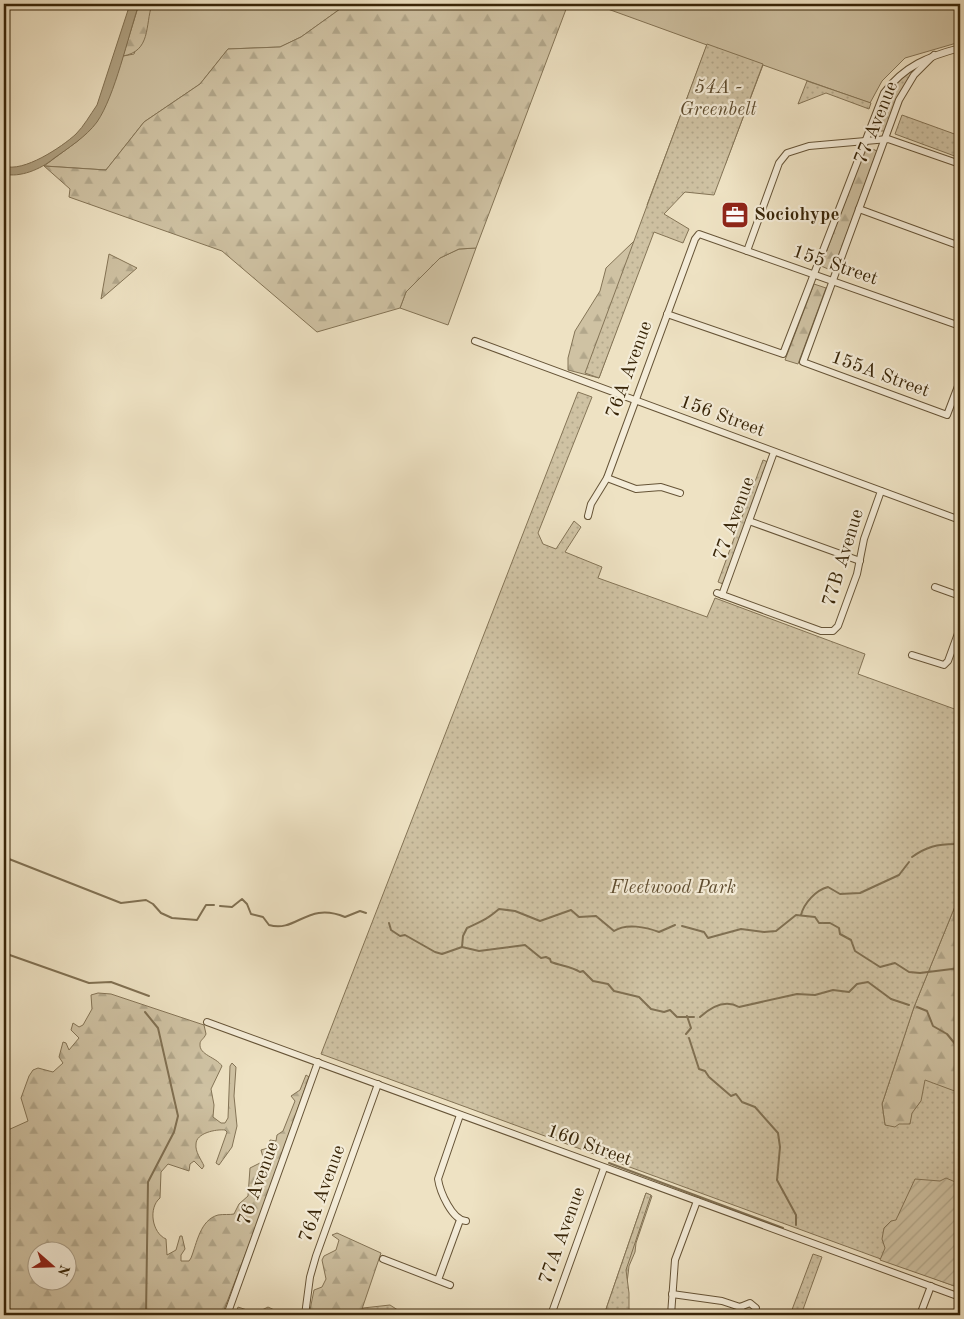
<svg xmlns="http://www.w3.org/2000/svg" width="964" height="1319" viewBox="0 0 964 1319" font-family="'Old Standard TT',serif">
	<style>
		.grass { fill: #cfc2a3; stroke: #847456 }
		.forest { fill: url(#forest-firs); stroke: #847456; fill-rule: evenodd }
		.park { fill: url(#park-dots); stroke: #847456 }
		.garden { fill: url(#garden-furrows); stroke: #847456 }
		.water { fill: #b0a283; stroke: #807052 }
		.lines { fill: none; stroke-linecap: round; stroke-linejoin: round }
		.stream { stroke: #807052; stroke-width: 2 }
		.minor-casing { stroke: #665437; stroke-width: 8 }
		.minor { stroke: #f4ecd8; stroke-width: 6 }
		.labels { text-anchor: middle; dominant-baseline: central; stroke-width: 4.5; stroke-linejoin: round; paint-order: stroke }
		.park-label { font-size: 19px; font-style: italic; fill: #5e4c2f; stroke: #f4ecd8 }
		.street-label { font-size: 19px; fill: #382508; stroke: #f4ecd8 }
		.poi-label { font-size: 19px; font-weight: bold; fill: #382508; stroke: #f4ecd8; text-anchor: start }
	</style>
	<defs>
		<pattern id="forest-firs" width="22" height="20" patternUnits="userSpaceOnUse" patternTransform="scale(1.25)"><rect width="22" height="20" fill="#cfc2a3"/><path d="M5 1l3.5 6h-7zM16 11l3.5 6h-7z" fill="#b2a78b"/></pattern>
		<pattern id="park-dots" width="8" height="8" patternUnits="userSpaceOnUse" patternTransform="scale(1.25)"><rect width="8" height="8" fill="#cfc2a3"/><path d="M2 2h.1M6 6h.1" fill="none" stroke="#b2a78b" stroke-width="1.8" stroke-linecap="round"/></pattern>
		<pattern id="garden-furrows" width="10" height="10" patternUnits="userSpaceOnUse" patternTransform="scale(1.25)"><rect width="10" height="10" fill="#cfc2a3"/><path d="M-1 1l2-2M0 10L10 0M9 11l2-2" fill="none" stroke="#b2a78b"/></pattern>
	</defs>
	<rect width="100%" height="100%" fill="#eee2c3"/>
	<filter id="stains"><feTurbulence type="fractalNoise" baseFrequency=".004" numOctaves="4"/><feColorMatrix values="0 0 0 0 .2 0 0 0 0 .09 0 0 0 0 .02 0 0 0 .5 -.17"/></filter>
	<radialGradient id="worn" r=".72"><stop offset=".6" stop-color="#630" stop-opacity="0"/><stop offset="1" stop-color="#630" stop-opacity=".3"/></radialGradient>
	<g class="grass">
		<path d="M152,4h195l-46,33 -21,10 -52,2 -28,35 -56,38 -38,48 -62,-4 35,-26 28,-40 16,-44 11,-2z"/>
		<path d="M594,4h366v38l-55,16 -23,23 -12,22 -107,-38 -38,100 -78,40 60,-160z"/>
		<path d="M476,248l-28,77 -48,-17 6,-16 34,-34 19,-9z"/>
	</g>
	<g class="forest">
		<path d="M139,4h13c-7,22 -1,47 -29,52z"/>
		<path d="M347,4h221l-92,244 -17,1 -19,9 -34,34 -6,16 -83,24 -95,-81 -153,-54 1,-8 -26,-23 62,4 38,-48 56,-38 28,-35 52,-2 21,-10z"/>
		<path d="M866,146l11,5 -44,120 -12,-5z"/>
		<path d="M657,219l-58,159 -31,-8v-12l7,-27 25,-40 6,-23z"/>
		<path d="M109,254l28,14 -36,31z"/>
		<path d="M814,284l12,4 -28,76 -13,-4z"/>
		<path d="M960,894v199l-39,8 -8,12 -3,11 -15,4 -10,-3 -3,-21 32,-97z"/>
		<path d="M98,993l13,1 93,31 2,9c-2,5 -6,6 -6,10 -1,11 16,13 22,22l-11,23 3,16 -1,12 8,6h4l3,-5 2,-52 2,-3 4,4 -2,29 3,30 -5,21 -13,18 -3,-2 11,-31 -2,-2c-9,-1 -29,3 -29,14 -1,8 5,15 8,22l-2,3 -8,-8 -4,3 -1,7 -21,-7 -7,8 -1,26c-12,10 -8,35 6,41l1,16 9,-5 4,-14h2l3,13 -4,6v6h8l2,-3c6,-15 9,-38 27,-43 6,-1 11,0 16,-1l5,-10 9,-8 2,-28 16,-8 -3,-3 -2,-7 7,-2 2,-8 6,1 1,-6 6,-4 12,-30 -4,-5 9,-6 6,-15 3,2 -52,147 -35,91h-218v-170l4,-15 20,-9 -7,-23 8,-22 4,-6 5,-2 15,4 10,-9 -4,-6 4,-15 3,1 3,7 10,-12 -8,-8 2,-7 6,4 4,-2 9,-16 -1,-14zM38,1252h30v30h-30z"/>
		<path d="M646,1193l6,3 -16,47 -1,9 -6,14 -2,17 -23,32z"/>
		<path d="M337,1233l44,20 -19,56 50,6h-103l5,-25 8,-3 4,-8 -4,-19 2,-4 12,-6 3,-10 -7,-5z"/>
	</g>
	<g class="park">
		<path d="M707,44l56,20 -49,131 -29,-3 -21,22 25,15 -6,14 -29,-11 -55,146 -14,-5z"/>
		<path d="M920,64l-20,28 -14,39h-16c14,-31 19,-49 50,-67z"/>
		<path d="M807,81l64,22 -2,6 -43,-16 -28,11z"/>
		<path d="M902,115l58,21v22l-65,-24z"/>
		<path d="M578,392l14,5 -54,136 5,11 13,5 18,-28 7,6 -16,25 37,15 -4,11 109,39 8,-19 150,56 -7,20 102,37v183l-46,113 -32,97 3,21 10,2 4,-3h11l2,-11 9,-12 4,-21 35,13v195l-639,-234z"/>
		<path d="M763,460l5,2 -45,122 -5,-2z"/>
		<path d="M646,1193l5,2 -25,75 3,23v22h-25z"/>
		<path d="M813,1254l9,3 -21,58h-11z"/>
		<path d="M390,1305l14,9 9,-1 8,2h-61l3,-7z"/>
		<path d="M238,1307l18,6 12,-6 17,8h-50z"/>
	</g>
	<path class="garden" d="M946,1178l14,6v104l-80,-28 5,-12 -3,-9 2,-11 7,-7 5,-1 19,-41 25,2z"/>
	<path class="water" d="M130,4h9c-11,32 -24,92 -42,118 -11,15 -29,26 -44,37 -12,10 -33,19 -49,15v-8c19,7 58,-19 72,-32 8,-8 14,-19 21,-29z"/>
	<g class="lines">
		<g class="stream">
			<path d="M624,8v-4"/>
			<path d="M4,857l117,46 25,-3 7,4 8,9 11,5 25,2 9,-15h8"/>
			<path d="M912,857c14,-10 25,-13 43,-13"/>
			<path d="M220,906l12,1 10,-8 5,5 4,10 12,3 6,8c28,8 38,-24 76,-8l15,-6 6,2"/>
			<path d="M801,915c3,-12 15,-25 27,-28l12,7 20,-1 39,-18 10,-13"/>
			<path d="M389,923l2,7 9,6 5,-1 30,17 7,2 20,-7 1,-11 4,-8c15,-7 19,-8 32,-19l16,2 25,10 31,-11 8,7 17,-1 18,15c12,-8 32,-4 45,1l16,-7"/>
			<path d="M682,926l22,6 4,6 33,-9 23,3 12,-1 20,-16 19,2 4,6h11l9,5 1,6 11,6 4,11 25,16 15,-4 14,9 11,1 40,-5"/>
			<path d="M462,947l17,4 46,-6 16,13 5,-1 4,2 1,3c10,4 20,4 29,10l3,-1 10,10 15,3 6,7 25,6 12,12 13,3 6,-2 7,7h17"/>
			<path d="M4,953l85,30 22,-1 38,14"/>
			<path d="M917,1007l10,4 6,15 14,8 13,16"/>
			<path d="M145,1012l13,16 20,88 -4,16 -26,50 -2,133"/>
			<path d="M700,1017c11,-10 25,-18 39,-10l58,-13 18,1 18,-5 16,2 8,-8 11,-2 23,17 18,6"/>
			<path d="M686,1034l5,-6 -4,-12"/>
			<path d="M689,1038l10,31 6,2 4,6 22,19 5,-2 6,8 13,5 23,26 2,14 -3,33 19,35v10"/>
			<path d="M609,1163l174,65"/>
		</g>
		<defs>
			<g id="minor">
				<path d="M934,55l-20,20 -15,25 -96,262 144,53 13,-34"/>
				<path d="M859,209l101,37"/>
				<path d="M747,251l32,-88 8,-10 22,-7 79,-7 72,25"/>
				<path d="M667,314l116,40 101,-261c20,-27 45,-37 76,-45"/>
				<path d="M475,341l485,179"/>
				<path d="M607,478l29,11 25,-2 19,6"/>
				<path d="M588,516l3,-12 16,-26 88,-239 4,-5 261,92"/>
				<path d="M749,521l111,40"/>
				<path d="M935,587l25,9"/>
				<path d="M717,593l104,38h12l5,-5 19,-52 7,-35 17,-48"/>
				<path d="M722,595l52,-143"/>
				<path d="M912,655l32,10 4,-4 12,-33"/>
				<path d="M207,1022l753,275"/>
				<path d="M460,1115l-22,64c2,13 14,41 28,42"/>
				<path d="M383,1259l67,26"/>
				<path d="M438,1280l22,-60"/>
				<path d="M672,1294l50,7 18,6 10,-4 6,5 -2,7"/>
				<path d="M740,1307l4,8"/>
				<path d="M227,1315l91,-253"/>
				<path d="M305,1315l5,-38 6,-21 62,-172"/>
				<path d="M551,1315l53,-147"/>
				<path d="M671,1315l4,-55 22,-59"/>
				<path d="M920,1315l11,-29"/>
			</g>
		</defs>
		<use href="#minor" class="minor-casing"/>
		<use href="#minor" class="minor"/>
	</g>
	<defs>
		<symbol id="office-square" viewBox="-11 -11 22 22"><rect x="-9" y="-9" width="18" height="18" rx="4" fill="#8f2418" stroke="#f4ecd8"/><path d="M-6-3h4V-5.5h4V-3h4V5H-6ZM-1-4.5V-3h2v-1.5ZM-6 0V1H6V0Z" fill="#fff"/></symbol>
	</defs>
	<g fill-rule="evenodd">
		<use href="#office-square" x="719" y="199" width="32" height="32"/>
	</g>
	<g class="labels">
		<g class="park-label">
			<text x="718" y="88">54A -<tspan x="718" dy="22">Greenbelt</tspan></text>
			<text x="673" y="888">Fleetwood Park</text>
		</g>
		<g class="street-label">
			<text transform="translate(877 123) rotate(-68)">77 Avenue</text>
			<text transform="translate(835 266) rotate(19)">155 Street</text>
			<text transform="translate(630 370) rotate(-70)">76A Avenue</text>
			<text transform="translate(880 375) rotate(20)">155A Street</text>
			<text transform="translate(722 417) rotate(20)">156 Street</text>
			<text transform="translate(735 519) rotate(-70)">77 Avenue</text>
			<text transform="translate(844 558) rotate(-73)">77B Avenue</text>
			<text transform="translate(589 1146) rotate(20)">160 Street</text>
			<text transform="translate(259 1184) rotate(-70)">76 Avenue</text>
			<text transform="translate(323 1194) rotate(-70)">76A Avenue</text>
			<text transform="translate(563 1236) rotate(-70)">77A Avenue</text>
		</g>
		<g class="poi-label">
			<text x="754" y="215">Sociohype</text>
		</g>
	</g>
	<rect width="964" height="1319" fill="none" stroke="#eee2c3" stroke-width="20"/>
	<rect x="5" y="5" width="954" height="1309" fill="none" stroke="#382508" stroke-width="2.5"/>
	<rect x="10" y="10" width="944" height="1299" fill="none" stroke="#382508"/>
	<g transform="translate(52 1266) rotate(110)"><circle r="24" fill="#f4ecd8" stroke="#a99c85"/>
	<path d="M0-4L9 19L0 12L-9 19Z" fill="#8f2418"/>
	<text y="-8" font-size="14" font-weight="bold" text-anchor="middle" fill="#382508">N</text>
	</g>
	<rect width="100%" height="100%" filter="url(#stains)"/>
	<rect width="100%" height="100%" fill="url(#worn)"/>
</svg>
